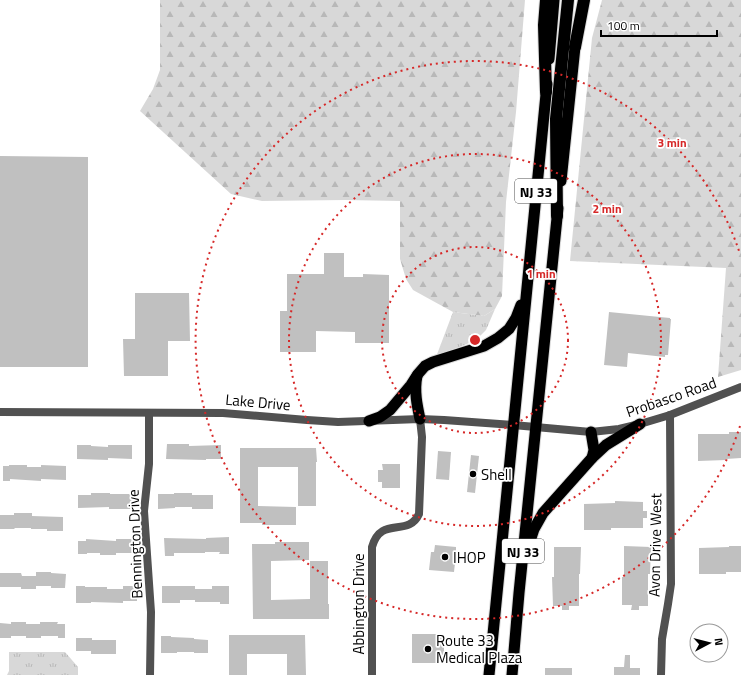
<svg xmlns="http://www.w3.org/2000/svg" width="741" height="675" viewBox="0 0 741 675" font-family="'Titillium Web',sans-serif">
	<style>
		.grass { fill: url(#grass-tufts) }
		.forest { fill: url(#forest-firs) }
		.building { fill: #c0c0c0 }
		.lines { fill: none; stroke-linecap: round; stroke-linejoin: round }
		.trunk-casing { stroke: #dbdbdb; stroke-width: 13 }
		.motorway-casing { stroke: #dbdbdb; stroke-width: 14 }
		.minor { stroke: #515151; stroke-width: 8 }
		.tertiary { stroke: #515151; stroke-width: 8 }
		.trunk { stroke: #000; stroke-width: 11 }
		.motorway { stroke: #000; stroke-width: 12 }
		.ring { fill: none; stroke: #d62828; stroke-width: 2; stroke-dasharray: 2 4 }
		.poi-dot { fill: #000; stroke: #fff; stroke-width: 1.5 }
		.labels { text-anchor: middle; dominant-baseline: central; stroke-width: 3.5; stroke-linejoin: round; paint-order: stroke }
		.shield { fill: #fff; stroke: #4c4c4c; stroke-width: 1 }
		.shield-label { font-size: 14px; font-weight: bold; fill: #000 }
		.street-label { font-size: 15px; fill: #000; stroke: #fff }
		.poi-label { font-size: 15px; fill: #000; stroke: #fff; text-anchor: start }
		.centre { fill: #d62828; stroke: #fff; stroke-width: 2 }
		.ring-label { font-size: 12px; text-anchor: middle; font-weight: bold; fill: #d62828; stroke: #fff; stroke-width: 3.5; stroke-linejoin: round; paint-order: stroke }
	</style>
	<defs>
		<pattern id="grass-tufts" width="24" height="20" patternUnits="userSpaceOnUse"><rect width="24" height="20" fill="#d8d8d8"/><path d="M3 7l-1-3M5 7V3M7 7l1-3M15 17l-1-3M17 17v-4M19 17l1-3" fill="none" stroke="#b8b8b8"/></pattern>
		<pattern id="forest-firs" width="22" height="20" patternUnits="userSpaceOnUse"><rect width="22" height="20" fill="#d8d8d8"/><path d="M5 1l3.5 6h-7zM16 11l3.5 6h-7z" fill="#b8b8b8"/></pattern>
	</defs>
	<rect width="100%" height="100%" fill="#fff"/>
	<g class="grass">
		<path d="M495,309l-9,21 -10,10 -40,17 17,-45 31,4z"/>
		<path d="M9,652h56l13,15v8h-71l2,-4z"/>
	</g>
	<g class="forest">
		<path d="M160,0h365l-9,112 -10,90 -4,94 -7,13 -11,7 -31,-4 -40,-22 -7,-11 -6,-20v-58l-55,-1 -83,1 -31,-7 -91,-83 13,-22 7,-19z"/>
		<path d="M602,0h139v370l-23,7 8,-109 -156,-7 22,-223z"/>
	</g>
	<g class="building">
		<path d="M0,156l88,1v210h-88z"/>
		<path d="M324,253h20v24h19v-3l26,1v68h-34v-11l-39,-1v21h-36v-41h7v-37h37z"/>
		<path d="M135,293h54l1,48h-22v35h-44l-1,-37h12z"/>
		<path d="M609,312l61,6v1h1l-3,36h-3v2l-37,-4 -1,14 -23,-2z"/>
		<path d="M729,432h12v26l-15,1v1l-28,1v-27h31z"/>
		<path d="M167,444h22v2l32,-1v14h-15v1l-40,-1z"/>
		<path d="M77,445h14v1l17,1v-2h24v14l-24,-1v2l-31,-1z"/>
		<path d="M240,448h76l1,14h-1v44h-18v-39h-40v39l38,1v18h-34v-2h-22z"/>
		<path d="M438,451l13,1 -2,28 -13,-1z"/>
		<path d="M471,455l8,1 -4,37 -8,-1z"/>
		<path d="M382,464h18v24h-18v-6h-4v-12h5z"/>
		<path d="M9,465h18v2h14v-2l25,1v14l-25,-1v2l-31,-2v2h-7v-15h6z"/>
		<path d="M91,493h19v1h22l-1,15h-22v-2l-31,1v-13h13z"/>
		<path d="M174,493h18v2h21v14h-21v-2h-17v1l-17,1v-15h16z"/>
		<path d="M615,501l28,1v9h4v7h-4v10h-32v2h-27v-26l31,-1z"/>
		<path d="M14,513h18v3l31,1v14h-16v-2h-16v-1h-16l-1,1h-14v-14h14z"/>
		<path d="M229,537v17h-10l1,-2h-15v1h-31v3h-9l-1,-18 42,1v-1z"/>
		<path d="M86,539l30,2v-2h16v14h-16v2h-16v-2h-13v1h-9v-13h8z"/>
		<path d="M275,542h34v18l-38,1v39l39,-1v-38h18v43h1v15h-76l-1,-75h23z"/>
		<path d="M435,545l21,2v5h4l-1,11h-4l-1,9 -25,-2 2,-18h3z"/>
		<path d="M624,546l27,1 -1,27h-2v32h-9v4h-8l1,-5h-10v-28h2z"/>
		<path d="M729,546h12v26h-15v2h-27v-26l30,-1z"/>
		<path d="M554,547h27l-1,27h-1v32h-10v4h-7v-4h-9l-1,-29h2z"/>
		<path d="M36,572h15v1l15,1 -1,14h-14v-2h-15v3h-15v-2h-21v-14h21l1,3h14z"/>
		<path d="M76,586h9v1h22v2h16v-3h14v15h-14v2l-32,-1v1h-15z"/>
		<path d="M162,586h33v3h17v-3h17v18h-9v-2h-25v-2h-15v3h-18z"/>
		<path d="M11,622h15v2h14v-2h18l-1,2h8v14h-7v-2h-17v2h-15v-2h-15v2h-11v-15l11,1z"/>
		<rect x="412" y="634" width="32" height="29"/>
		<path d="M229,635h76l1,40h-19v-21h-40v21h-18z"/>
		<path d="M161,636h10v1l23,1v1l14,1v13h-14v-1h-17v1h-16z"/>
		<path d="M76,638h16v2h24v14h-25v-3h-15z"/>
		<path d="M625,655h5v13h10v7h-26v-8h10z"/>
		<rect x="545" y="668" width="27" height="7"/>
	</g>
	<g class="lines">
		<defs>
			<g id="trunk">
				<path d="M549,59l5,-59"/>
				<path d="M561,181l14,-134"/>
				<path d="M417,376c-3,15 0,29 3,43"/>
				<path d="M369,421l11,-4 10,-7 21,-25 7,-11 7,-8 8,-4 51,-16 14,-8 11,-9 7,-11 5,-13"/>
				<path d="M591,432l3,18 -2,8"/>
				<path d="M529,544l5,-15 9,-16 49,-55 14,-13 34,-21"/>
				<path d="M489,675l58,-591"/>
				<path d="M512,675l7,-82 39,-385"/>
			</g>
			<g id="motorway">
				<path d="M546,0l-2,25 2,67"/>
				<path d="M575,47l9,-47"/>
				<path d="M557,216l-1,-97 12,-119"/>
			</g>
		</defs>
		<use href="#trunk" class="trunk-casing"/>
		<use href="#motorway" class="motorway-casing"/>
		<g class="minor">
			<path d="M0,412l223,1 84,7 31,2 82,-3 24,1 69,5"/>
			<path d="M149,413v51l-5,47 7,101 -1,63"/>
			<path d="M372,675v-128c9,-32 36,-9 47,-33l3,-77 -2,-18"/>
			<path d="M661,675l1,-36 6,-35 3,-20 -1,-169"/>
		</g>
		<path class="tertiary" d="M513,425l78,7 28,-3 21,-5 30,-9 71,-28"/>
		<use href="#trunk" class="trunk"/>
		<use href="#motorway" class="motorway"/>
	</g>
	<g class="ring">
		<circle cx="475" cy="340" r="93"/>
		<circle cx="475" cy="340" r="186"/>
		<path d="M740 426A279 279 0 1 1 740 254"/>
	</g>
	<g class="poi-dot">
		<circle cx="473" cy="474" r="4"/>
		<circle cx="445" cy="557" r="4"/>
		<circle cx="428" cy="649" r="4"/>
	</g>
	<g class="labels">
		<g class="shield">
			<rect x="515" y="179" width="42" height="24" rx="3"/>
			<rect x="502" y="539" width="42" height="24" rx="3"/>
		</g>
		<g class="shield-label">
			<text x="536" y="191">NJ 33</text>
			<text x="523" y="551">NJ 33</text>
		</g>
		<g class="street-label">
			<text transform="translate(671 397) rotate(-19)">Probasco Road</text>
			<text transform="translate(258 402) rotate(5)">Lake Drive</text>
			<text transform="translate(135 544) rotate(-92)">Bennington Drive</text>
			<text transform="translate(655 545) rotate(-89)">Avon Drive West</text>
			<text transform="translate(358 604) rotate(-90)">Abbington Drive</text>
		</g>
		<g class="poi-label">
			<text x="481" y="474">Shell</text>
			<text x="453" y="557">IHOP</text>
			<text x="436" y="640">Route 33<tspan x="436" dy="17">Medical Plaza</tspan></text>
		</g>
	</g>
	<circle cx="475" cy="340" r="6" class="centre"/>
	<g class="ring-label">
		<text x="672" y="147">3 min</text>
		<text x="607" y="213">2 min</text>
		<text x="541" y="278">1 min</text>
	</g>
	<g transform="translate(709 643) rotate(83)"><circle r="19" fill="#ffffff" stroke="#999999"/>
	<path d="M0-3L7 15L0 10L-7 15Z" fill="#000000"/>
	<text y="-6" font-size="11" font-weight="bold" text-anchor="middle" fill="#000000">N</text>
	</g>
	<path d="M601 30v6h116v-6" fill="none" stroke="#000000" stroke-width="2"/>
	<text x="607" y="30" font-size="12" fill="#000000" stroke="#ffffff" stroke-width="3" paint-order="stroke">100 m</text>
</svg>
